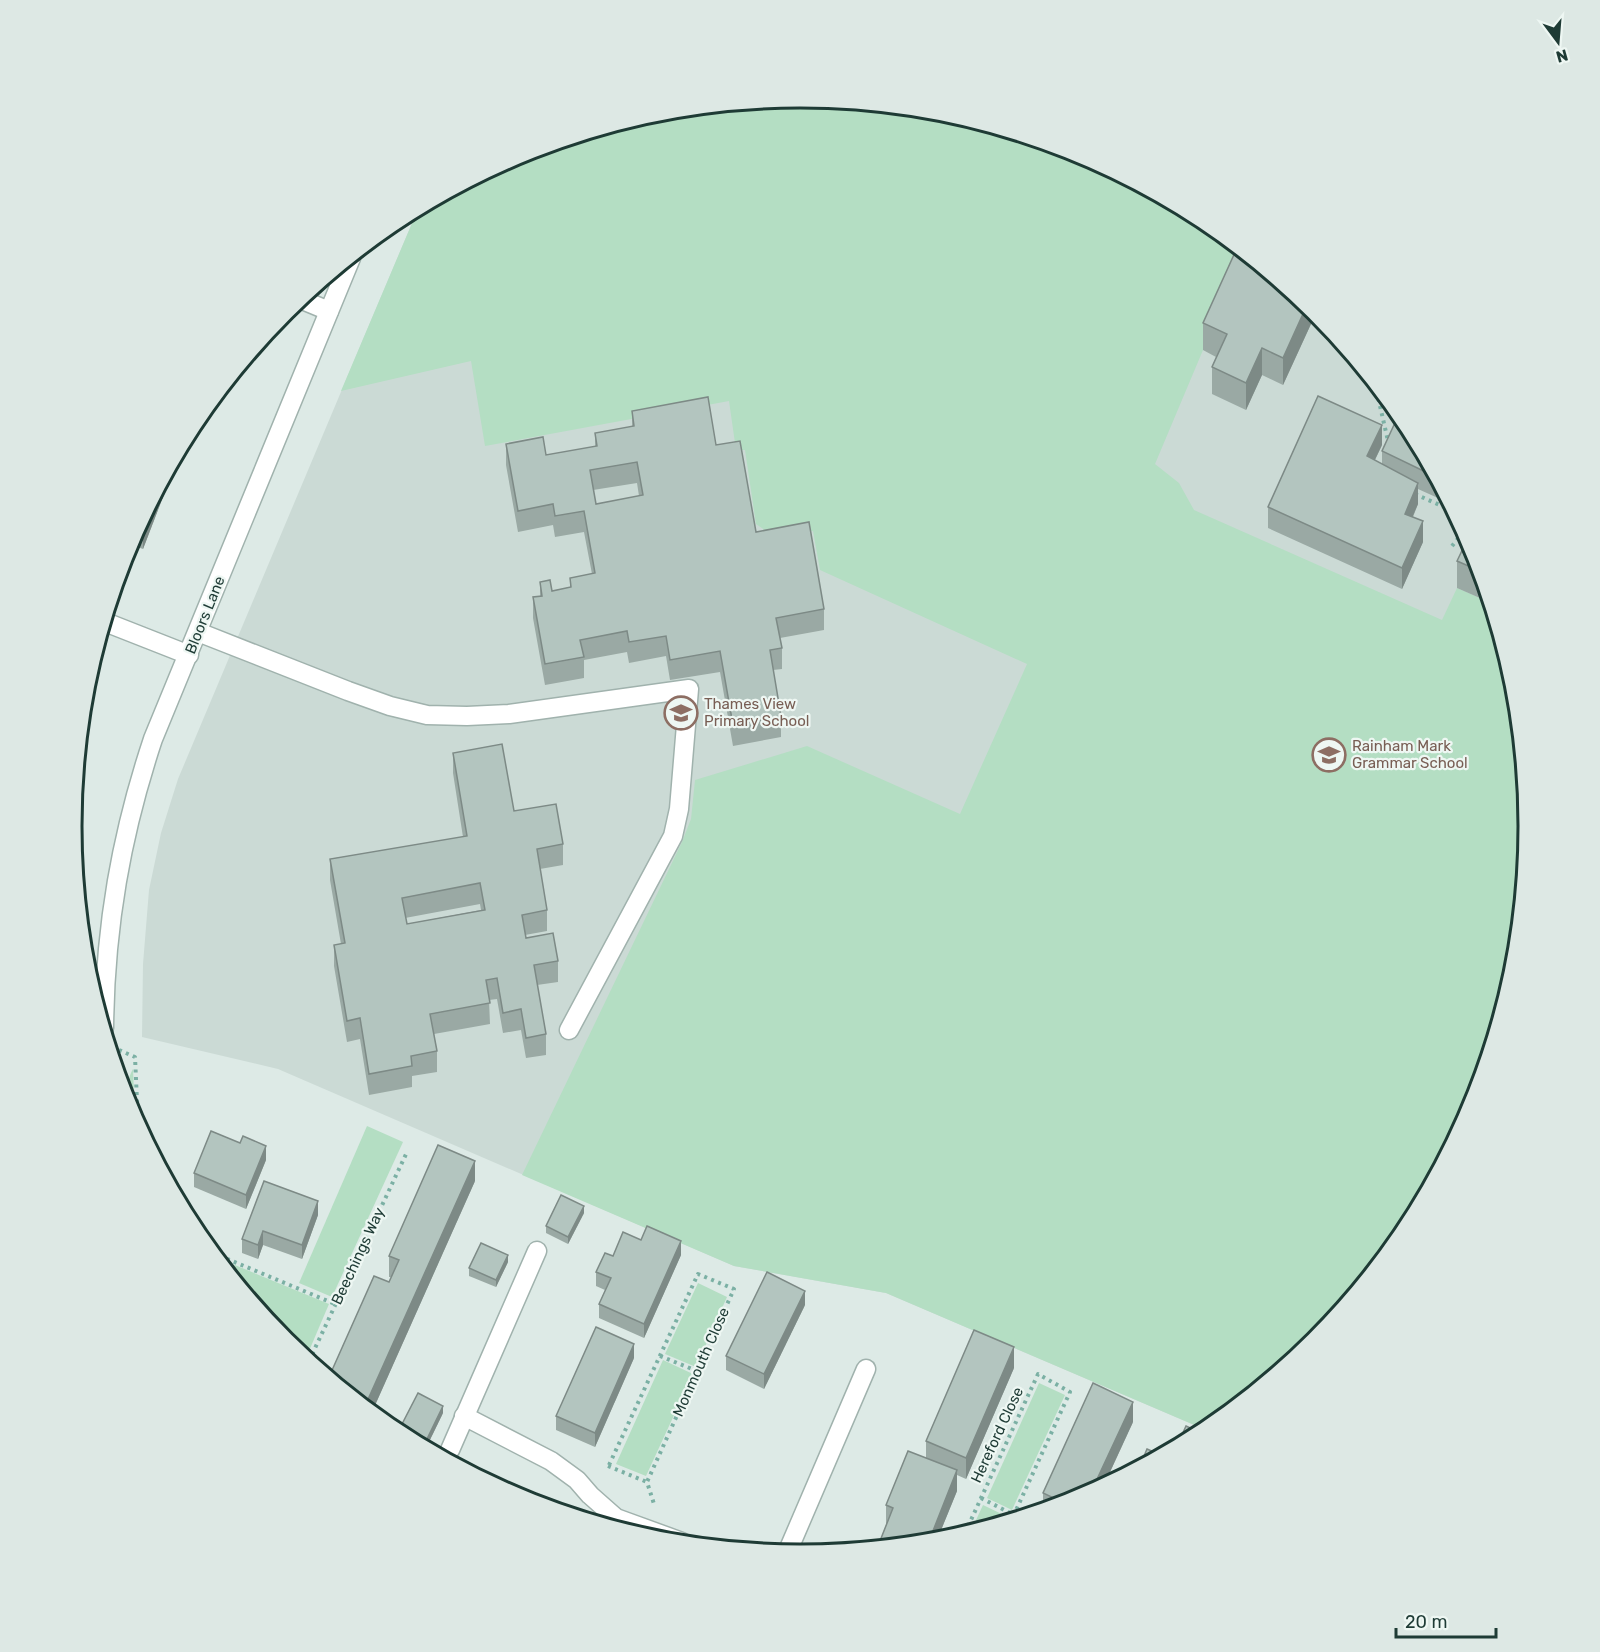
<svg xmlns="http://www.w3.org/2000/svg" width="1600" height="1652" viewBox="0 0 1600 1652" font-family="Rubik,sans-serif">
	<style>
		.built { fill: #cbdad5 }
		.green { fill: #b4dec3 }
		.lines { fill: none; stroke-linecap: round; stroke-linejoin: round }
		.service-casing { stroke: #a0b2ad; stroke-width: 21 }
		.minor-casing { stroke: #a0b2ad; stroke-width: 21 }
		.tertiary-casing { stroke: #a0b2ad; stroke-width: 21 }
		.path { stroke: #7bb0a4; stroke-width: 4; stroke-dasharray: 3 4.5; stroke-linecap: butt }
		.service { stroke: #fff; stroke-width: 18 }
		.minor { stroke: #fff; stroke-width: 18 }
		.tertiary { stroke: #fff; stroke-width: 18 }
		.wall { fill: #9aa9a4; fill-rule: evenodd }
		.shaded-wall { fill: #7d8a86 }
		.building { fill: #b3c5bf; stroke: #7d8a86; stroke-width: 1.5; fill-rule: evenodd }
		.labels { text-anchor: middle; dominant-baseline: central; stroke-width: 4.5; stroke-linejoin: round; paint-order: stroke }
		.street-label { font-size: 15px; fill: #1e3b35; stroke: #eef7f3 }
		.education-label { font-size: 15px; fill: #785e54; stroke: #eef7f3; text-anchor: start }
		.rim { fill: none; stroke: #1e3b35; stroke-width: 3 }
	</style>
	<rect width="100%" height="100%" fill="#ddeae6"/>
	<path class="built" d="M800,98l142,14 137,42 126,67 110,90 90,111 68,126 41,136 14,142 -14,142 -42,137 -67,126 -90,110 -109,89 -320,-137 -152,-27 -456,-197 -136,-32 1,-73 6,-74 12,-57 17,-54 240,-570 104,-56 136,-41z"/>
	<g class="green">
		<path d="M800,98l142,14 137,42 126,67 41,34 -43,95 -48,114 24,19 15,27 248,110 15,-32 32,14 25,82 14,142 -14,142 -42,137 -67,126 -90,110 -109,89 -320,-137 -152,-27 -212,-91 160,-333 9,-23 4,-39 112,-34 153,68 67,-150 -207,-94 -7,-39 -38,6 -19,-13 -11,-74h-9l-7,-49 -244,45 -14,-85 -130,30 77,-182 104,-56 136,-41z"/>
		<path d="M133,1069l2,48 1,3c-9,-17 -13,-33 -3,-51z"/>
		<path d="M367,1126l36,16 -71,155 -33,-14z"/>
		<path d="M218,1258l111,46 -23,54 -21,-17z"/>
		<path d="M698,1283l29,14 -31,70 -31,-13z"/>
		<path d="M663,1360l30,14 -47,102 -30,-12z"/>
		<path d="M1039,1383l26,12 -53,115 -25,-12z"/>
		<path d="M983,1505l25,12 -2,4 -35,10z"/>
	</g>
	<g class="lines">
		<defs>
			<g id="service">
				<path d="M105,622l84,33"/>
				<path d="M198,632l150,59 42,15 37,9 40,1 42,-2 180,-25 -10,120 -6,27 -104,194"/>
				<path d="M464,1416l87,45 26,19 13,15 26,23 66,24"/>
				<path d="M450,1450l87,-199"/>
				<path d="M787,1553l79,-184"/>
			</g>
			<g id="minor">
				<path d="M300,299l29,12"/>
				<path d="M92,987l12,-2"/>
				<path d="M612,1526l4,-8"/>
			</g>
			<path id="tertiary" d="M104,1028c1,-101 17,-193 49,-289l198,-481"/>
		</defs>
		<use href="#service" class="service-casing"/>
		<use href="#minor" class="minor-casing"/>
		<use href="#tertiary" class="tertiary-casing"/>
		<g class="path">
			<path d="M1314,317l9,5"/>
			<path d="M1375,384l13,57"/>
			<path d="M1415,494l38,17"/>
			<path d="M1452,546l12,-15"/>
			<path d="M119,1050l16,7 2,44 5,30"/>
			<path d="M213,1253l122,51"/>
			<path d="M660,1356l37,15"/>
			<path d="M309,1361l98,-209"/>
			<path d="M609,1465l89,-191 36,15 -87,193 7,22"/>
			<path d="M608,1466l39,16"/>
			<path d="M981,1498l33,17"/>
			<path d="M965,1533l73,-159 32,18 -58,127"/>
		</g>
		<use href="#service" class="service"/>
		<use href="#minor" class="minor"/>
		<use href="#tertiary" class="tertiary"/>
	</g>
	<g class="wall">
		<path d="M1315,311l1,2 -33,72 -21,-10 -16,35 -34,-16v-27l4,-10 -13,-7v-27z"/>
		<path d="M632,411l84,34 40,87 68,77v21l-44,8 2,10v21l-9,1 8,46v21l-48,9 -13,-74 -50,8 -4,-24 -37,7 -2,-11 -43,8v18l-39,7 -12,-67v-21l7,-1v-14l12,9 18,-4v-9l22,-4 -8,-42 -29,5 -2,-12 -35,7 -12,-67v-21l40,11 49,-8v-14l37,-6zM637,483l2,13 -43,8 -3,-14z"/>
		<path d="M1406,422l43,81 -31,-14v15l-5,13 10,25 -21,47 -134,-61v-21l114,-62 -7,15 7,4v-13z"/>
		<path d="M189,433l-14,35 -4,-1z"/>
		<path d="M166,474v15l-23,60 -14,-5z"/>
		<path d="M1473,548l16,54 -32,-14v-27z"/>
		<path d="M453,753l61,58 49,33v21l-23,4 7,41v21l-22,4 1,3 32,23v21l-21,3 9,49v21l-20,3 -5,-28 -18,3 -6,-34 -8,1 1,24 -56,10 3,17v21l-25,4v11l-43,8 -9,-56 -13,3 -13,-76v-21l7,-1 -11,-64v-21l133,-22 -10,-64zM480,904l1,6 -74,14 -2,-6z"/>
		<path d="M266,1160l-20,49 -52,-22v-14z"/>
		<path d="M264,1181l54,34 -16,44 -39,-14 -5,14 -16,-6v-14z"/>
		<path d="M475,1181l-103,231 -43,-35 60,-95 2,-5h-2v-21z"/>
		<path d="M584,1213l-16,31 -22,-11v-7z"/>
		<path d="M641,1240l40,15 -37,83 -45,-20v-14l6,-14 -9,-4v-14l17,-16z"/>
		<path d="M508,1262l-12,25 -27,-11v-8z"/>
		<path d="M805,1305l-41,84 -38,-19v-14z"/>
		<path d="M634,1358l-39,89 -39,-17v-14z"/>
		<path d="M1014,1368l-48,111 -9,-4v16l-20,49 -59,6 8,-21v-20l40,-47v-17z"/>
		<path d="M443,1413l-17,35 -27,-15v-3z"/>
		<path d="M1133,1422l-29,63 -26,14 -35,11v-17z"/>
	</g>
	<g class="shaded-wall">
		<path d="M1307,305l9,8 -33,72v-27z"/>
		<path d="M1262,348v27l-16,35v-27z"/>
		<path d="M1382,425v20l-15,31v-20z"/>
		<path d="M189,433l-14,35v-9z"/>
		<path d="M166,474v15l-23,60v-20l15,-39z"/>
		<path d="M1418,483v21l-13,30v-20z"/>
		<path d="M1423,521v21l-21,47v-21z"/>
		<path d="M92,665v9l-6,15v-5z"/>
		<path d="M266,1146v14l-20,49v-14z"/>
		<path d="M475,1161v20l-103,231 -7,-6z"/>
		<path d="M318,1201v14l-16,44v-14z"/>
		<path d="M584,1206v7l-16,31v-7z"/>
		<path d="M263,1231v14l-5,14v-14z"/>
		<path d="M681,1241v14l-37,83v-14z"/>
		<path d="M508,1255v7l-12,25v-7z"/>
		<path d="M805,1291v14l-41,84v-15z"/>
		<path d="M634,1344v14l-39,89v-14z"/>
		<path d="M1014,1347v21l-48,111v-21z"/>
		<path d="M1133,1402v20l-29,63 -13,7z"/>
		<path d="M443,1406v7l-17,35 -1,-1v-4z"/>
		<path d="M957,1470v21l-20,49 -8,1z"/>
	</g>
	<g class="building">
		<path d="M1237,248l70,57 -24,53 -21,-10 -16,35 -34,-16 15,-33 -24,-11z"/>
		<path d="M1318,396l64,29 -15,31 51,27 -13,31 18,7 -21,47 -134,-61z"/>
		<path d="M708,397l8,48 24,-4 16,91 53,-10 15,87 -48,9 6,30 -12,2 11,66 -48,9 -13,-74 -50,9 -4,-24 -37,6 -2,-11 -47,9 4,17 -39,7 -12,-67 9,-1 -2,-14 10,-2 2,11 19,-4 -1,-9 25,-5 -11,-62 -29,5 -2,-12 -35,7 -12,-67 37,-7 3,18 51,-9 -2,-13 39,-7 -2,-15zM637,462l6,33 -47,9 -6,-34z"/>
		<path d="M1399,414l7,8 28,54 -52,-25z"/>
		<path d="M158,490l-15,39 -5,-2z"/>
		<path d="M1468,538l5,10 7,23 -23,-10z"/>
		<path d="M502,744l12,67 42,-7 7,40 -26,5 10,61 -25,5 4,23 27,-5 5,28 -24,4 12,69 -20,4 -5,-29 -18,4 -6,-35 -11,2 4,23 -60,11 7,37 -26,5 1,10 -43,8 -9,-56 -13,3 -13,-76 11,-2 -15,-84 137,-23 -14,-83zM480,883l5,27 -78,14 -5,-26z"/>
		<path d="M211,1131l29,12 3,-7 23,10 -20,49 -52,-22z"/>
		<path d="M438,1145l37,16 -110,245 -36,-29 45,-101 15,6 10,-22 -10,-4z"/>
		<path d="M264,1181l54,20 -16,44 -39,-14 -5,14 -16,-6z"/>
		<path d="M561,1195l23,11 -16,31 -22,-11z"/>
		<path d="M647,1226l34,15 -37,83 -45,-20 12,-26 -15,-6 9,-19 8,3 10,-24 18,8z"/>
		<path d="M481,1243l27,12 -12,25 -27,-12z"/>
		<path d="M767,1272l38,19 -41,83 -38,-18z"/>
		<path d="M596,1327l38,17 -39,89 -39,-17z"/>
		<path d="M974,1330l40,17 -48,111 -40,-17z"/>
		<path d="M1093,1383l40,19 -42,90 -13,7 -14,4 -21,-10z"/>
		<path d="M418,1393l25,13 -18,37 -26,-13z"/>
		<path d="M1186,1426l15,7 -24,13z"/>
		<path d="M1147,1449l14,6 -21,11z"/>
		<path d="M908,1451l49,19 -28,71 -51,5 15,-38 -7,-3z"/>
	</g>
	<defs>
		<symbol id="school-ring" viewBox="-11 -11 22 22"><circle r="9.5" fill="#eef7f3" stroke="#8d6e63" stroke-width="1.5"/><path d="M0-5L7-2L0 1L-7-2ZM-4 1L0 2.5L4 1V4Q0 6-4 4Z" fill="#8d6e63"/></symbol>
	</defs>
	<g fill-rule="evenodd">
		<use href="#school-ring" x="662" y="694" width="38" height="38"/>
		<use href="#school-ring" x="1310" y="736" width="38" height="38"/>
	</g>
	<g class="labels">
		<g class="street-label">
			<text transform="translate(205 615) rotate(-68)">Bloors Lane</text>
			<text transform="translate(358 1256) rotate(-65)">Beechings Way</text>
			<text transform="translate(701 1362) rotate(-66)">Monmouth Close</text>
			<text transform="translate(997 1435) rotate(-65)">Hereford Close</text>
		</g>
		<g class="education-label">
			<text x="704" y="704">Thames View<tspan x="704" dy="17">Primary School</tspan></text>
			<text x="1352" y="746">Rainham Mark<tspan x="1352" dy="17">Grammar School</tspan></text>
		</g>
	</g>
	<path d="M0 0H1600V1652H0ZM82 826a718 718 0 1 1 1436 0a718 718 0 1 1-1436 0Z" fill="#dde8e4" fill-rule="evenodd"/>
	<path class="rim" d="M82 826a718 718 0 1 1 1436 0a718 718 0 1 1-1436 0Z"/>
	<g transform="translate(1558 42) rotate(164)" stroke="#eef7f3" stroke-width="4.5" paint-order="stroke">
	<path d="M0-4.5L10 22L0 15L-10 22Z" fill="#1e3b35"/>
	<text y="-9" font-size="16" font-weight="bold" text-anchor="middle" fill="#1e3b35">N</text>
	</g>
	<path d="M1396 1628v9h100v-9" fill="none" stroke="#1e3b35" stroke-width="3"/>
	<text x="1405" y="1628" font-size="18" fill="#1e3b35" stroke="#eef7f3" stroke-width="4.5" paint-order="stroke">20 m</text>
</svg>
